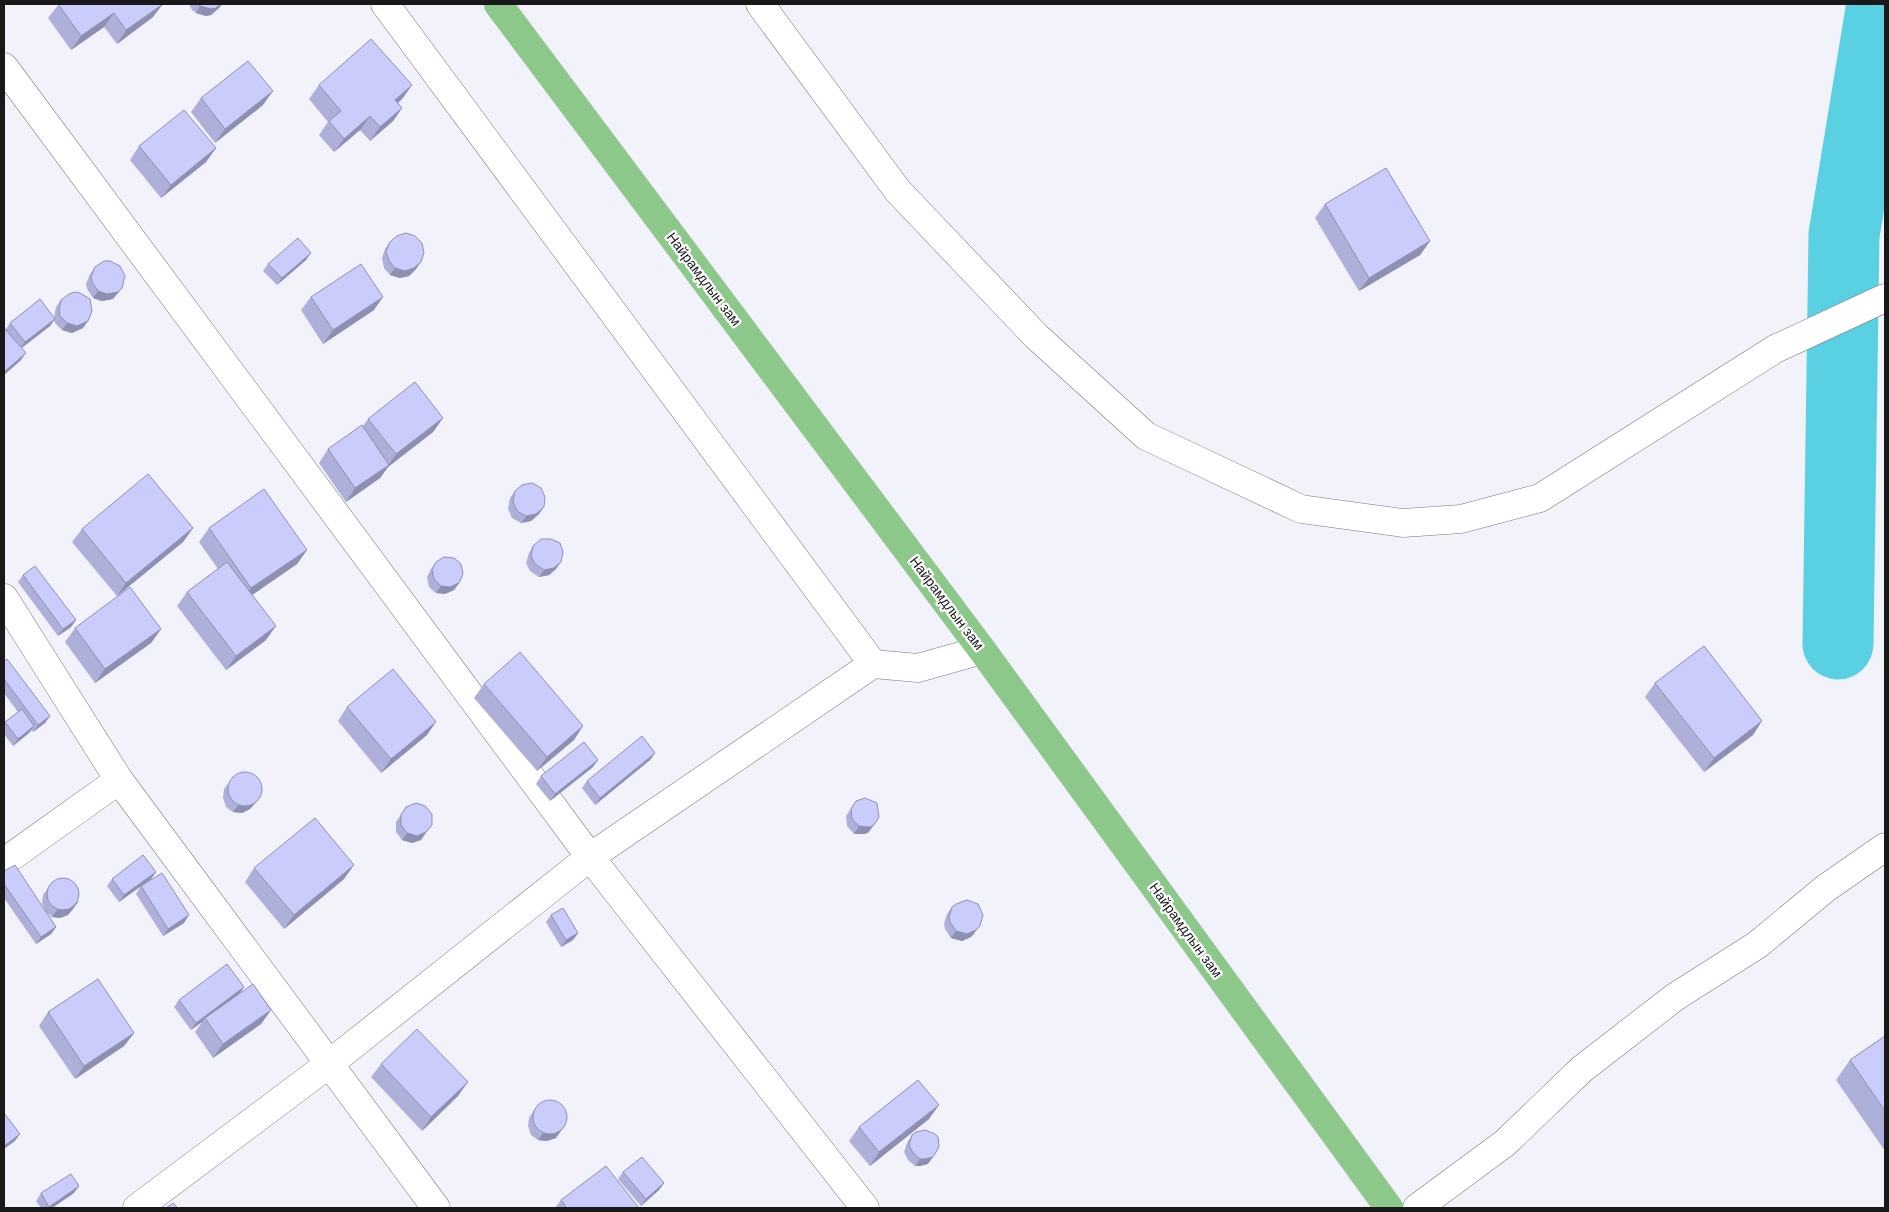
<svg xmlns="http://www.w3.org/2000/svg" width="1889" height="1212" viewBox="0 0 1889 1212" font-family="Helvetica,sans-serif">
	<style>
		.lines { fill: none; stroke-linecap: round; stroke-linejoin: round }
		.river { stroke: #5ad1e3; stroke-width: 71 }
		.minor-casing { stroke: #77777f; stroke-width: 29 }
		.major-casing { stroke: #d1d1d2; stroke-width: 29 }
		.minor { stroke: #fff; stroke-width: 28 }
		.major { stroke: #8cc88a; stroke-width: 28 }
		.wall { fill: #aeb0d9 }
		.shaded-wall { fill: #8d90b0 }
		.building { fill: #cacdfc; stroke: #8d90b0 }
		.labels { text-anchor: middle; dominant-baseline: central; stroke-width: 4.5; stroke-linejoin: round; paint-order: stroke }
		.street-label { font-size: 14px; fill: #19191c; stroke: #fff }
	</style>
	<rect width="100%" height="100%" fill="#f2f2fb"/>
	<g class="lines">
		<path class="river" d="M1838,644l6,-409 38,-231"/>
		<defs>
			<g id="minor">
				<path d="M385,4l488,660"/>
				<path d="M760,4l138,187 138,145 110,100 155,73 102,14 58,-4 79,-21 235,-149 110,-51"/>
				<path d="M4,67l586,790 275,351"/>
				<path d="M4,598l115,182 317,428"/>
				<path d="M4,862l115,-82"/>
				<path d="M137,1208l192,-144 261,-207 283,-193 45,4 64,-18"/>
				<path d="M1417,1208l88,-65 77,-74 93,-72 82,-52 69,-57 59,-41"/>
			</g>
			<path id="major" d="M498,4l484,646 407,558"/>
		</defs>
		<use href="#minor" class="minor-casing"/>
		<use href="#major" class="major-casing"/>
		<use href="#minor" class="minor"/>
		<use href="#major" class="major"/>
	</g>
	<g class="wall">
		<path d="M59,4l94,13 -36,27 -13,-17 -33,23 -23,-32z"/>
		<path d="M189,4h33l-3,4 -8,7 -5,1 -10,-3 -4,-3z"/>
		<path d="M319,85h93l-10,14 -4,4 4,5 -9,13 -23,20 -10,-11 -26,22 -15,-17 9,-13 -19,-23z"/>
		<path d="M201,98l62,7 -48,38 -24,-31z"/>
		<path d="M139,146l77,2 -10,14 -45,36 -31,-38z"/>
		<path d="M1325,204l105,37 -10,14 -61,36 -44,-73z"/>
		<path d="M390,242l26,27 -7,7 -9,2 -10,-3 -6,-7 -2,-10 3,-9z"/>
		<path d="M306,260l-29,25 -14,-14 5,-7z"/>
		<path d="M95,267l27,21 -9,11 -11,2 -9,-3 -6,-9 -1,-5 4,-10z"/>
		<path d="M311,297l63,13 -51,34 -22,-34z"/>
		<path d="M61,300l22,28 -11,5 -10,-3 -7,-7 -1,-3 -4,6 -28,22 -1,12 -17,15v-47l2,1 4,-6 44,-6 2,-10z"/>
		<path d="M443,418l-10,14 -45,35 -8,11 -34,24 -27,-39 9,-14 35,-23 5,-7z"/>
		<path d="M515,491l24,23 -8,7 -10,2 -9,-5 -4,-9 2,-11z"/>
		<path d="M193,528l-10,14 -66,54 -45,-54 10,-13z"/>
		<path d="M209,528l98,22 -10,14 -45,31 14,45 -40,30 -49,-64 10,-14 31,-23 -19,-27z"/>
		<path d="M533,546l23,23 -7,6 -10,2 -9,-6 -4,-8 3,-10z"/>
		<path d="M436,562l23,21 -5,7 -9,4 -9,-1 -7,-6 -2,-10 4,-8z"/>
		<path d="M23,575l53,45 -5,7 -13,9 -40,-54z"/>
		<path d="M75,628l86,1 -10,14 -56,40 -30,-41z"/>
		<path d="M4,662l46,54 -5,7 -12,9 -1,-2 -3,3 -16,13 -9,-12v-10l14,-12 -14,-19z"/>
		<path d="M1655,683l98,52 -49,37 -59,-75z"/>
		<path d="M484,684l90,56 -37,31 -63,-73z"/>
		<path d="M347,707l80,28 -46,38 -43,-52z"/>
		<path d="M655,753l-5,7 -55,45 -13,-17 5,-7z"/>
		<path d="M593,767l-43,34 -14,-17 5,-8z"/>
		<path d="M235,775l26,21 -11,13 -8,4 -9,-1 -7,-5 -3,-9 1,-9z"/>
		<path d="M856,801l13,31 -4,2h-11l-7,-8 -1,-10z"/>
		<path d="M406,807l26,18 -11,15 -9,3 -10,-3 -6,-8v-10z"/>
		<path d="M254,868l90,11 -60,50 -39,-47z"/>
		<path d="M4,871l41,39 -3,-7 1,-8 5,-7 26,20 -6,7 -8,3 -8,-1 -6,-5 10,15 -5,7 -15,10 -32,-46z"/>
		<path d="M156,872l-5,7 -32,23 -12,-16 5,-7z"/>
		<path d="M141,886l43,37 -21,13 -27,-42z"/>
		<path d="M952,907l23,26 -4,4 -9,4 -11,-3 -6,-9 -1,-5 3,-10z"/>
		<path d="M551,915l27,18 -5,7 -12,7 -15,-25z"/>
		<path d="M244,987l-4,7 31,16 -10,14 -48,34 -18,-26 7,-10 -11,8 -17,-23 5,-7z"/>
		<path d="M48,1012l86,21 -10,13 -49,33 -36,-53z"/>
		<path d="M1885,1036v115l-49,-71 14,-20z"/>
		<path d="M381,1064l77,32 -36,35 -51,-54z"/>
		<path d="M534,1110l22,28 -9,3 -9,-1 -7,-5 -3,-9 1,-8z"/>
		<path d="M929,1119l-59,47 -21,-25 10,-14z"/>
		<path d="M912,1135l16,29 -8,2h-5l-7,-6 -4,-8 3,-9z"/>
		<path d="M623,1172l41,11 -5,7 -18,16 -23,-27z"/>
		<path d="M41,1193h33l-22,15h-11l-5,-7z"/>
		<path d="M561,1200l78,8h-84z"/>
	</g>
	<g class="shaded-wall">
		<path d="M163,4l-10,13 -36,27 9,-14z"/>
		<path d="M222,4l-3,4 -8,7 -5,1 -10,-3 4,-7z"/>
		<path d="M114,13l-10,14 -33,23 10,-14z"/>
		<path d="M412,85l-10,14 -17,14 10,-13z"/>
		<path d="M273,91l-10,14 -48,38 10,-14z"/>
		<path d="M402,108l-9,13 -23,20 10,-14z"/>
		<path d="M370,116l-10,14 -26,22 10,-13z"/>
		<path d="M216,148l-10,14 -45,36 10,-13z"/>
		<path d="M1430,241l-10,14 -61,36 10,-13z"/>
		<path d="M311,253l-5,7 -29,25 5,-7z"/>
		<path d="M421,262l-5,7 -7,7 -9,2 -10,-3 5,-7z"/>
		<path d="M122,288l-9,11 -11,2 -9,-3 5,-7z"/>
		<path d="M383,297l-9,13 -51,34 10,-14z"/>
		<path d="M55,319l-5,7 -30,23 5,-7z"/>
		<path d="M88,321l-5,7 -11,5 -10,-3 5,-7z"/>
		<path d="M26,353l-5,7 -17,15v-3z"/>
		<path d="M443,418l-10,14 -45,35 -8,11 -34,24 9,-14 33,-22 8,-12z"/>
		<path d="M544,507l-5,7 -8,7 -10,2 5,-7z"/>
		<path d="M193,528l-10,14 -66,54 9,-13z"/>
		<path d="M307,550l-10,14 -55,38 9,-14z"/>
		<path d="M561,562l-5,7 -7,6 -10,2 5,-7z"/>
		<path d="M459,583l-5,7 -9,4 -9,-1 5,-7z"/>
		<path d="M76,620l-5,7 -13,9 5,-7z"/>
		<path d="M276,626l-10,14 -40,30 10,-14z"/>
		<path d="M161,629l-10,14 -56,40 10,-14z"/>
		<path d="M50,716l-5,7 -12,9 5,-7z"/>
		<path d="M1762,721l-9,14 -49,37 10,-14z"/>
		<path d="M436,722l-9,13 -46,38 10,-14z"/>
		<path d="M34,726l-5,7 -16,13 5,-7z"/>
		<path d="M583,726l-9,14 -37,31 10,-14z"/>
		<path d="M655,753l-5,7 -55,45 5,-7z"/>
		<path d="M598,760l-5,7 -43,34 5,-7z"/>
		<path d="M261,796l-11,13 -8,4 -9,-1 5,-7z"/>
		<path d="M879,817l-10,15 -4,2h-11l5,-8z"/>
		<path d="M426,832l-5,8 -9,3 -10,-3 5,-7z"/>
		<path d="M354,865l-10,14 -60,50 10,-14z"/>
		<path d="M156,872l-5,7 -32,23 5,-7z"/>
		<path d="M79,901l-11,14 -8,3 -8,-1 5,-7z"/>
		<path d="M189,915l-5,8 -21,13 5,-7z"/>
		<path d="M980,926l-9,11 -9,4 -11,-3 5,-7z"/>
		<path d="M56,927l-5,7 -15,10 5,-7z"/>
		<path d="M578,933l-5,7 -12,7 5,-7z"/>
		<path d="M244,987l-5,7 -34,24 -3,4 -11,8 5,-7z"/>
		<path d="M271,1010l-10,14 -48,34 10,-14z"/>
		<path d="M134,1033l-10,13 -49,33 9,-13z"/>
		<path d="M468,1082l-10,14 -36,35 9,-14z"/>
		<path d="M939,1105l-10,14 -59,47 9,-14z"/>
		<path d="M566,1124l-10,14 -9,3 -9,-1 5,-7z"/>
		<path d="M20,1134l-5,7 -11,8v-3z"/>
		<path d="M933,1157l-5,7 -8,2h-5l5,-7z"/>
		<path d="M664,1183l-5,7 -18,16 5,-7z"/>
		<path d="M79,1186l-5,7 -22,15h-4l1,-1z"/>
	</g>
	<g class="building">
		<path d="M58,4h105l-37,26 -12,-17 -33,23z"/>
		<path d="M197,4h24l-5,4 -5,1 -11,-3z"/>
		<path d="M371,39l41,46 -17,15 7,8 -22,19 -10,-11 -26,23 -15,-18 12,-10 -22,-26z"/>
		<path d="M248,61l25,30 -48,38 -24,-31z"/>
		<path d="M184,110l32,38 -45,37 -32,-39z"/>
		<path d="M1386,168l44,73 -61,37 -44,-74z"/>
		<path d="M406,233l9,3 7,7 2,10 -3,9 -7,6 -9,3 -10,-3 -6,-7 -3,-10 4,-9 7,-6z"/>
		<path d="M298,238l13,15 -29,25 -14,-14z"/>
		<path d="M104,261h6l10,5 5,10 -3,12 -4,4 -11,2 -9,-3 -6,-9 -1,-5 4,-10z"/>
		<path d="M361,264l22,33 -50,33 -22,-33z"/>
		<path d="M75,292l5,1 10,6 2,12 -4,10 -11,5 -10,-3 -7,-7 -1,-5 2,-11 8,-6z"/>
		<path d="M40,299l15,20 -30,23 -15,-19z"/>
		<path d="M4,328l22,25 -22,19z"/>
		<path d="M415,382l28,36 -47,36 -28,-35z"/>
		<path d="M362,425l27,40 -34,23 -27,-39z"/>
		<path d="M148,474l45,54 -67,55 -44,-54z"/>
		<path d="M532,483l9,5 4,9 -1,10 -8,7 -10,2 -9,-5 -4,-9 2,-11 7,-6z"/>
		<path d="M264,489l43,61 -56,38 -42,-60z"/>
		<path d="M541,539h10l9,4 3,9 -2,10 -7,6 -10,2 -9,-6 -4,-8 2,-10z"/>
		<path d="M444,557l10,1 7,6 2,10 -4,9 -9,4 -9,-1 -7,-7 -2,-9 4,-8z"/>
		<path d="M227,562l49,64 -40,30 -49,-64z"/>
		<path d="M35,566l41,54 -13,9 -40,-54z"/>
		<path d="M130,587l31,42 -56,40 -30,-41z"/>
		<path d="M1704,646l58,75 -48,37 -59,-75z"/>
		<path d="M520,652l63,74 -36,31 -63,-73z"/>
		<path d="M7,659l43,57 -12,9 -34,-46v-17z"/>
		<path d="M393,669l43,53 -45,37 -44,-52z"/>
		<path d="M22,709l12,17 -16,13 -13,-17z"/>
		<path d="M642,736l13,17 -55,45 -13,-17z"/>
		<path d="M584,742l14,18 -43,34 -14,-18z"/>
		<circle cx="245" cy="789" r="17"/>
		<path d="M865,798l12,5 2,14 -5,8 -4,2 -11,-1 -7,-7 -1,-10 5,-8z"/>
		<path d="M416,803l9,3 7,8v11l-6,7 -9,4 -10,-3 -6,-8v-10l5,-8z"/>
		<path d="M315,818l39,47 -60,50 -40,-47z"/>
		<path d="M143,855l13,17 -32,23 -12,-16z"/>
		<path d="M15,865l41,62 -15,10 -37,-53v-13z"/>
		<path d="M162,873l27,42 -21,14 -27,-43z"/>
		<circle cx="63" cy="894" r="16"/>
		<path d="M967,900l11,4 5,11 -3,11 -4,4 -9,4 -11,-3 -6,-9 -1,-5 3,-10 4,-3z"/>
		<path d="M563,908l15,25 -12,7 -15,-25z"/>
		<path d="M227,964l17,23 -48,36 -17,-23z"/>
		<path d="M98,979l36,54 -50,33 -36,-54z"/>
		<path d="M253,984l18,26 -48,34 -18,-26z"/>
		<path d="M417,1029l51,53 -37,35 -50,-53z"/>
		<path d="M1885,1036v75l-35,-51z"/>
		<path d="M918,1080l21,25 -60,47 -20,-25z"/>
		<circle cx="550" cy="1117" r="17"/>
		<path d="M4,1113l16,21 -16,12z"/>
		<path d="M925,1130l10,4 3,3 1,10 -6,10 -8,2h-5l-7,-6 -4,-8 3,-10 4,-3z"/>
		<path d="M642,1157l22,26 -18,16 -23,-27z"/>
		<path d="M606,1166l33,42h-72l-6,-8z"/>
		<path d="M71,1174l8,12 -30,21 -8,-14z"/>
		<path d="M173,1203l5,5h-12z"/>
	</g>
	<g class="labels">
		<g class="street-label">
			<text transform="translate(704 279) rotate(53)">Найрамдлын зам</text>
			<text transform="translate(947 603) rotate(53)">Найрамдлын зам</text>
			<text transform="translate(1186 930) rotate(54)">Найрамдлын зам</text>
		</g>
	</g>
	<rect width="1889" height="1212" fill="none" stroke="#19191c" stroke-width="10"/>
</svg>
